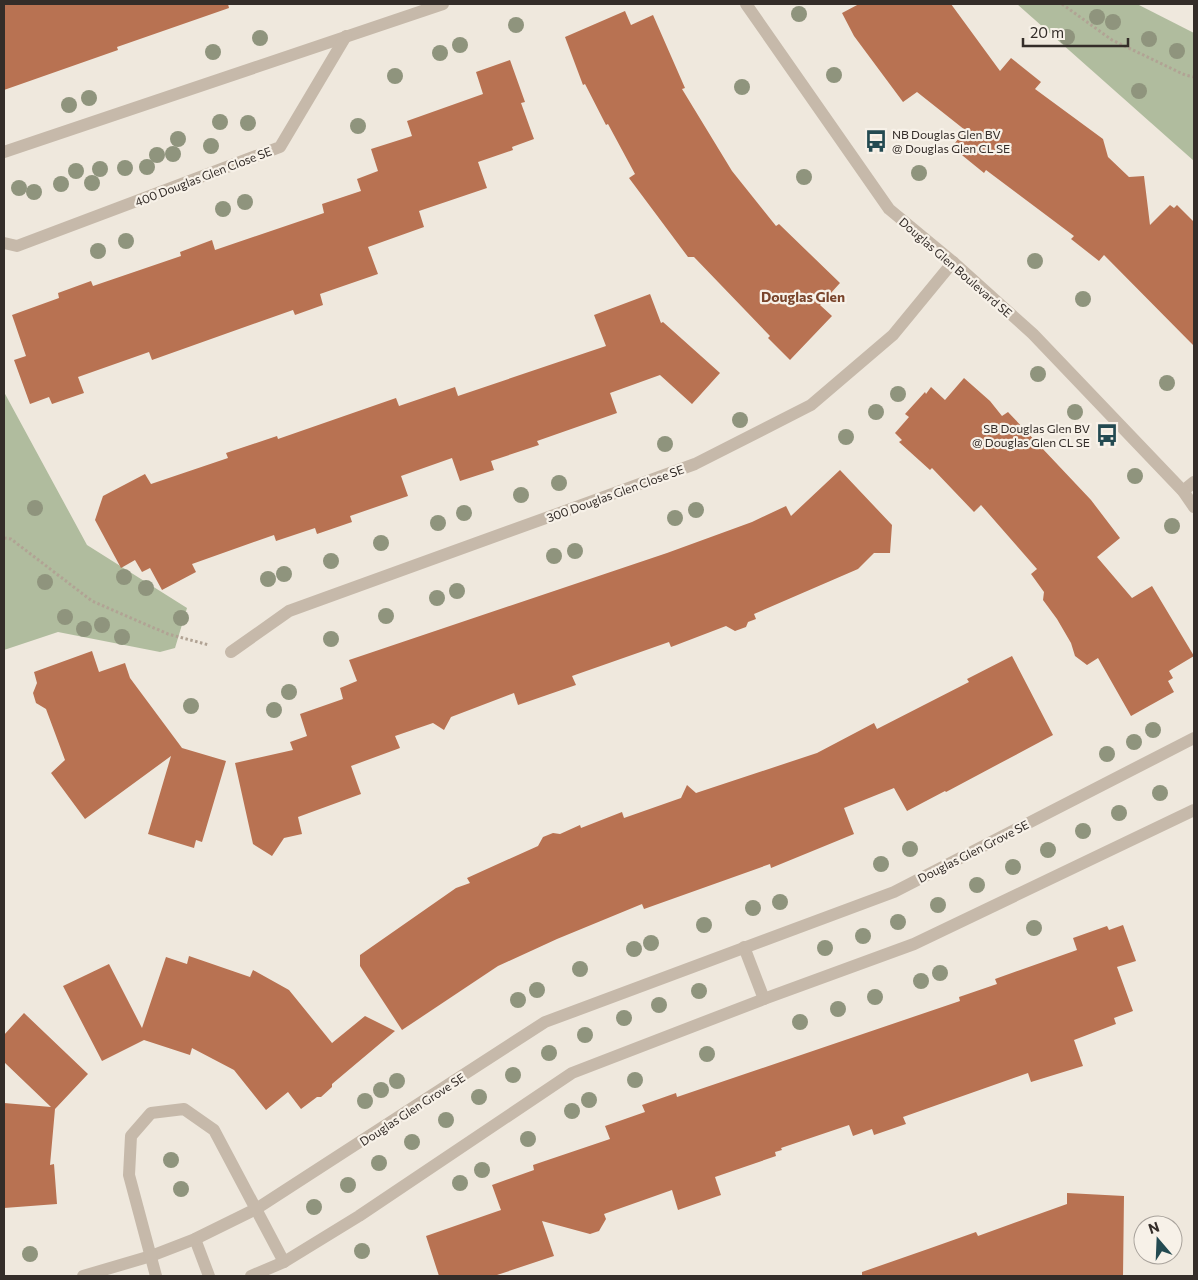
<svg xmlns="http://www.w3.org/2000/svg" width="1198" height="1280" viewBox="0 0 1198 1280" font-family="Commissioner,sans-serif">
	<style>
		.green { fill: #b0bc9e }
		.building { fill: #b87252 }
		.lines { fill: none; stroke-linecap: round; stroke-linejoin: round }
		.path { stroke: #b1a394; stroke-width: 3; stroke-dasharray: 2.5 2.5; stroke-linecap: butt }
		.minor { stroke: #c6b9aa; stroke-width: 12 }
		.tertiary { stroke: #c6b9aa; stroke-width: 12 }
		.tree { fill: #8f947d }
		.labels { text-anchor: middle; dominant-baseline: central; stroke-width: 4.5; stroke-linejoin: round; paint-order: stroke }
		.poi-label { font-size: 12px; fill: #342d29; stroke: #f7f1e8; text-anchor: start }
		.street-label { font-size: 12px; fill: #342d29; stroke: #f7f1e8 }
		.neighbourhood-label { font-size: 14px; font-weight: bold; fill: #79442b; stroke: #f7f1e8 }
	</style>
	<rect width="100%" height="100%" fill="#efe8dd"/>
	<g class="green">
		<path d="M1017,4h120l57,29v128z"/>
		<path d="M4,392l83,153 100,63 -12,40 -15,4 -102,-20 -54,18z"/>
	</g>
	<g class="building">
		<path d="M4,4h224l1,4 -112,39 1,3 -114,40z"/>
		<path d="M859,4h92l49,67 11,-13 30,24 -6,7 68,50 5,18 21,20 15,-1 6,49 20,-20 4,3 3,-3 17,17v124l-90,-91 -5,6 -28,-22 3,-3 -88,-66 -2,3 -32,-26 13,-17 -48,-38 -14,10 -49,-66 -12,-23z"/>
		<path d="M625,11l6,14 22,-10 32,73 -3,1 50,82 44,55 3,-2 61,59 -20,22 12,11 -42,44 -22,-22 2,-2 -76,-79h-6l-59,-79 6,-4 -27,-50 -2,1 -21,-41 -2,1 -18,-48z"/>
		<path d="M510,60l15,42 -4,1 13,36 -22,8 1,3 -35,12 9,26 -68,23 5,16 -56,20 10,27 -58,20 3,11 -28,10 -2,-5 -141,50 -3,-8 -71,25 6,16 -32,11 -3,-7 -19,7 -16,-44 12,-4 -14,-41 47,-17 -1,-5 33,-12 2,5 88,-30 -1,-4 32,-12 3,10 109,-37 -2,-9 39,-13 -4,-12 21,-8 -7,-22 41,-13 -5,-15 76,-27 -7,-22z"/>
		<path d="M650,294l11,29 2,-1 57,51 -28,31 -32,-29 -50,18 7,20 -80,28 2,4 -48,16 3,9 -34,11 -8,-23 -51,18 7,20 -58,20 2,6 -35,12 -2,-6 -39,13 -2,-6 -82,29 4,8 -34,18 -12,-22 -8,4 -7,-12 -14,8 -26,-48 8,-24 42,-22 6,10 77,-26 -2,-5 51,-17 1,3 118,-41 3,8 56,-19 3,9 148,-50 -12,-31z"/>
		<path d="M964,378l26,23 12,15 6,-4 83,88 29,38 -23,19 35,41 20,-12 42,70 -25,15 4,7 -5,3 6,11 -43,24 -33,-58 -11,7 -12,-9 -4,-13 -14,-24 -14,-19 1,-8 -13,-18 6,-5 -56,-64 -7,7 -42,-44 -2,2 -31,-28 3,-2 -7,-7 14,-16 -4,-3 20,-22 1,2 5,-7 14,13z"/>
		<path d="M840,470l52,55 -2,28h-16l-16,16 -104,45 2,5 -8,3 -2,5 -11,4 -9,-5 -55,21 -2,-5 -97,34 4,9 -58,20 -4,-12 -63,24 -7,13 -11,-7 -38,13 5,12 -49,18 10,28 -63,23 4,17 -18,4 -12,18 -19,-12 -18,-81 58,-13 -3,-8 17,-6 -7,-22 43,-15 -3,-11 17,-7 -8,-21 318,-107 85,-31 34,-16 5,10z"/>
		<path d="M92,651l7,21 26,-9 5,15 52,70 44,13 -24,81 -6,-2 -2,8 -46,-14 23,-78 -86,63 -34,-46 14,-13 -19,-51 -10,-6 -3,-10 4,-10 -3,-11z"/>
		<path d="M1012,656l41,79 -107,57 -1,-1 -38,20 -13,-23 -50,20 10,26 -83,34 -1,-4 -126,45 -2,-5 -85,35 -59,27 -96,64 -42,-64v-11l96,-67 14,-5 -3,-5 71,-32 5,-9 10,-4 7,1 20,-9 1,3 41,-16 2,6 57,-20 6,-13 9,8 121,-40 57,-30 3,6 92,-47 -2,-3z"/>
		<path d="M1123,925l13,36 -19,6 16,44 -19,7 2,6 -42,16 9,26 -52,16 -3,-9 -125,44 3,7 -32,11 -2,-6 -19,7 -4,-11 -68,23 1,2 -7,2 1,4 -61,21 6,18 -43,15 -6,-20 -68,24 2,5 -7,12 -9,3 -48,-13 12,35 -60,20h-55l-13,-40 75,-26 -9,-25 42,-15 -1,-5 77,-26 -5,-13 40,-14 -3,-7 34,-12 1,4 283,-96 -1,-4 38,-13 -2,-5 82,-29 -4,-12 34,-12 2,4z"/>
		<path d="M189,956l61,21 3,-7 36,20 43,53 33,-27 30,15 -63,53v3l-11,10h-4l-16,12 -13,-17 -22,18 -32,-40 -42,-22 -2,7 -46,-15 -42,21 -39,-75 46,-22 33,64 24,-71 21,7z"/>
		<path d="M24,1013l64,61 -33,35 -5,56 4,-1 3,40 -53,4v-105l47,4 -47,-45v-27z"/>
		<path d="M1067,1193l57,3 -1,80h-261v-4l66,-23 48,-17 2,4 89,-32z"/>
	</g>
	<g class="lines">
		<g class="path">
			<path d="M1062,4l50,36 73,35 9,2"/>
			<path d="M4,538l7,1 81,62 76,33 41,11"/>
		</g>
		<g class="minor">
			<path d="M4,152l439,-148"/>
			<path d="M4,243l13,3 263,-99 66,-111"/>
			<path d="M1183,491l11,-9"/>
			<path d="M231,652l58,-41 406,-147 116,-59 82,-70 60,-73"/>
			<path d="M744,947l20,52"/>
			<path d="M195,1239l14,37"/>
			<path d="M83,1276l68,-20 44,-17 61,-30 289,-187 349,-130 300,-154"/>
			<path d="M156,1276l-27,-101 2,-39 20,-23 33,-4 30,21 70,132"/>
			<path d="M251,1276l33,-14 75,-46 213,-143 192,-74 150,-55 280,-134"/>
		</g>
		<path class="tertiary" d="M746,4l143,205 64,53 80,72 150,157 11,16"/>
	</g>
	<g class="tree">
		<circle cx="799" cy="14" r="8"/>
		<circle cx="1097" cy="17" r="8"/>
		<circle cx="1113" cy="22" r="8"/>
		<circle cx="516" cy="25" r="8"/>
		<circle cx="1067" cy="37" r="8"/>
		<circle cx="260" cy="38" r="8"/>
		<circle cx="1149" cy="39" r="8"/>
		<circle cx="460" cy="45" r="8"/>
		<circle cx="1177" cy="51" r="8"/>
		<circle cx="213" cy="52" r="8"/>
		<circle cx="440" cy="53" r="8"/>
		<circle cx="834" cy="75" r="8"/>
		<circle cx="395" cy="76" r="8"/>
		<circle cx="742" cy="87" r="8"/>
		<circle cx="1139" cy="91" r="8"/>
		<circle cx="89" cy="98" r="8"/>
		<circle cx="69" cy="105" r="8"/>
		<circle cx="220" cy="122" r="8"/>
		<circle cx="248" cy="123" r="8"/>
		<circle cx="358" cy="126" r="8"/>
		<circle cx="178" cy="139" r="8"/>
		<circle cx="211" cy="146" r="8"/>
		<circle cx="173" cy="154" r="8"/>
		<circle cx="157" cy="155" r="8"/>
		<circle cx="147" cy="167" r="8"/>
		<circle cx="125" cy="168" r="8"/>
		<circle cx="100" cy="169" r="8"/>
		<circle cx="76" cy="171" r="8"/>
		<circle cx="919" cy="173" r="8"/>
		<circle cx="804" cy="177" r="8"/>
		<circle cx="92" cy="183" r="8"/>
		<circle cx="61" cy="184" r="8"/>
		<circle cx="19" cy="188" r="8"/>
		<circle cx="34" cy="192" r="8"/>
		<circle cx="245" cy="202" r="8"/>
		<circle cx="223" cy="209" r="8"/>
		<circle cx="126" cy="241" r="8"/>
		<circle cx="98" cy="251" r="8"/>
		<circle cx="1035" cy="261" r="8"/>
		<circle cx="1083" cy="299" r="8"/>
		<circle cx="1038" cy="374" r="8"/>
		<circle cx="1167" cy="383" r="8"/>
		<circle cx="898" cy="394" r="8"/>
		<circle cx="876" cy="412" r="8"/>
		<circle cx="1075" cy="412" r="8"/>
		<circle cx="740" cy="420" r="8"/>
		<circle cx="846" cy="437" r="8"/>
		<circle cx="665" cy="444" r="8"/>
		<circle cx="1135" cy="476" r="8"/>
		<circle cx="559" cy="483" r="8"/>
		<circle cx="521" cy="495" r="8"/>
		<circle cx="35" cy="508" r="8"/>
		<circle cx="696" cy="510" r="8"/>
		<circle cx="464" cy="513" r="8"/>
		<circle cx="675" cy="518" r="8"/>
		<circle cx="438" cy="523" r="8"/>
		<circle cx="1172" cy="526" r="8"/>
		<circle cx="381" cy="543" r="8"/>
		<circle cx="575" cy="551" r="8"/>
		<circle cx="554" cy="556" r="8"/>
		<circle cx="331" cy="561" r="8"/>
		<circle cx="284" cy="574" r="8"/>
		<circle cx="124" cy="577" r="8"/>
		<circle cx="268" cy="579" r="8"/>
		<circle cx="45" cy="582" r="8"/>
		<circle cx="146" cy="588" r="8"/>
		<circle cx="457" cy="591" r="8"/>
		<circle cx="437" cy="598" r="8"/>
		<circle cx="386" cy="616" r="8"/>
		<circle cx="65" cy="617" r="8"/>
		<circle cx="181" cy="618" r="8"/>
		<circle cx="102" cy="625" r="8"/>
		<circle cx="84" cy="629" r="8"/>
		<circle cx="122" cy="637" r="8"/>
		<circle cx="331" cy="639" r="8"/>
		<circle cx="289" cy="692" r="8"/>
		<circle cx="191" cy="706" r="8"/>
		<circle cx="274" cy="710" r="8"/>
		<circle cx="1153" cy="730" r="8"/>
		<circle cx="1134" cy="742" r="8"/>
		<circle cx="1107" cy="754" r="8"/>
		<circle cx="1160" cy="793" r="8"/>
		<circle cx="1119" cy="813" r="8"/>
		<circle cx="1083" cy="831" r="8"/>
		<circle cx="910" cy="849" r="8"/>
		<circle cx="1048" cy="850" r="8"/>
		<circle cx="881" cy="864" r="8"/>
		<circle cx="1013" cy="867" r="8"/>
		<circle cx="977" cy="885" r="8"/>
		<circle cx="780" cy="902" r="8"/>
		<circle cx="938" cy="905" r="8"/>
		<circle cx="753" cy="908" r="8"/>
		<circle cx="898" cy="922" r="8"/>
		<circle cx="704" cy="925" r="8"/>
		<circle cx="1034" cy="928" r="8"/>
		<circle cx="863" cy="936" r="8"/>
		<circle cx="651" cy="943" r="8"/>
		<circle cx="825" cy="948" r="8"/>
		<circle cx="634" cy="949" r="8"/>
		<circle cx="580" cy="969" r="8"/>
		<circle cx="940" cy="973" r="8"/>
		<circle cx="921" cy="981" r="8"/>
		<circle cx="537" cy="990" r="8"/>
		<circle cx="699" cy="991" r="8"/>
		<circle cx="875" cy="997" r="8"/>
		<circle cx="518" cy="1000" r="8"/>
		<circle cx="659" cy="1005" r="8"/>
		<circle cx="838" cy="1009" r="8"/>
		<circle cx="624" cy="1018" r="8"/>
		<circle cx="800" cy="1022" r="8"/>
		<circle cx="585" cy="1035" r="8"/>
		<circle cx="549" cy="1053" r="8"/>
		<circle cx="707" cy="1054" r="8"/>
		<circle cx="513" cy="1075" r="8"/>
		<circle cx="635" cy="1080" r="8"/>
		<circle cx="397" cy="1081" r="8"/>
		<circle cx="381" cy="1090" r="8"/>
		<circle cx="479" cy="1097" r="8"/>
		<circle cx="589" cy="1100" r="8"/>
		<circle cx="365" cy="1101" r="8"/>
		<circle cx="572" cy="1111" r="8"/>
		<circle cx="446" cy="1120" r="8"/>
		<circle cx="528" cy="1139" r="8"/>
		<circle cx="412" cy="1142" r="8"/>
		<circle cx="171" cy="1160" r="8"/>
		<circle cx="379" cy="1163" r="8"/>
		<circle cx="482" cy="1170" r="8"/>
		<circle cx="460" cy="1183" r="8"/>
		<circle cx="348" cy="1185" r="8"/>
		<circle cx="181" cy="1189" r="8"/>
		<circle cx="314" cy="1207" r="8"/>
		<circle cx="362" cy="1251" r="8"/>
		<circle cx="30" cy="1254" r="8"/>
	</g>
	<defs>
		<symbol id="bus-bare" viewBox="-9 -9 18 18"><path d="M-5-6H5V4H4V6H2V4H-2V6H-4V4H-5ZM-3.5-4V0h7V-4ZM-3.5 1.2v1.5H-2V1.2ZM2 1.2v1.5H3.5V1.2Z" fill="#234a51" stroke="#f7f1e8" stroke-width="2.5" paint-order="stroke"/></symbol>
	</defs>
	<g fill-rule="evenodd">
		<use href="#bus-bare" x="860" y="125" width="32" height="32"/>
		<use href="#bus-bare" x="1091" y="419" width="32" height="32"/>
	</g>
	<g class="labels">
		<g class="poi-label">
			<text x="892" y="134">NB Douglas Glen BV<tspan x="892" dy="14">@ Douglas Glen CL SE</tspan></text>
			<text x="1090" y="428" text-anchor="end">SB Douglas Glen BV<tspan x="1090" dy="14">@ Douglas Glen CL SE</tspan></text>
		</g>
		<g class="street-label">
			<text transform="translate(203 176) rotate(-21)">400 Douglas Glen Close SE</text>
			<text transform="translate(956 267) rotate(41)">Douglas Glen Boulevard SE</text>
			<text transform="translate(615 493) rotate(-20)">300 Douglas Glen Close SE</text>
			<text transform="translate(973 851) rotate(-27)">Douglas Glen Grove SE</text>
			<text transform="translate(412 1109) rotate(-33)">Douglas Glen Grove SE</text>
		</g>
		<g class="neighbourhood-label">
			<text x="803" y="296">Douglas Glen</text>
		</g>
	</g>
	<rect width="1198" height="1280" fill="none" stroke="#342d29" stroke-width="10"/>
	<g transform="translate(1158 1240) rotate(341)"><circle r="24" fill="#f7f1e8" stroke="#a9a39c"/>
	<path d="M0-4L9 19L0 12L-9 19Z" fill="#234a51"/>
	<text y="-8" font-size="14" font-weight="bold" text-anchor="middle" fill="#342d29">N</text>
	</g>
	<path d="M1023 38v8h105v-8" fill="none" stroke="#342d29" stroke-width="2.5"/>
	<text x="1030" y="38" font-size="15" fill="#342d29" stroke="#f7f1e8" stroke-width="4" paint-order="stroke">20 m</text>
</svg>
